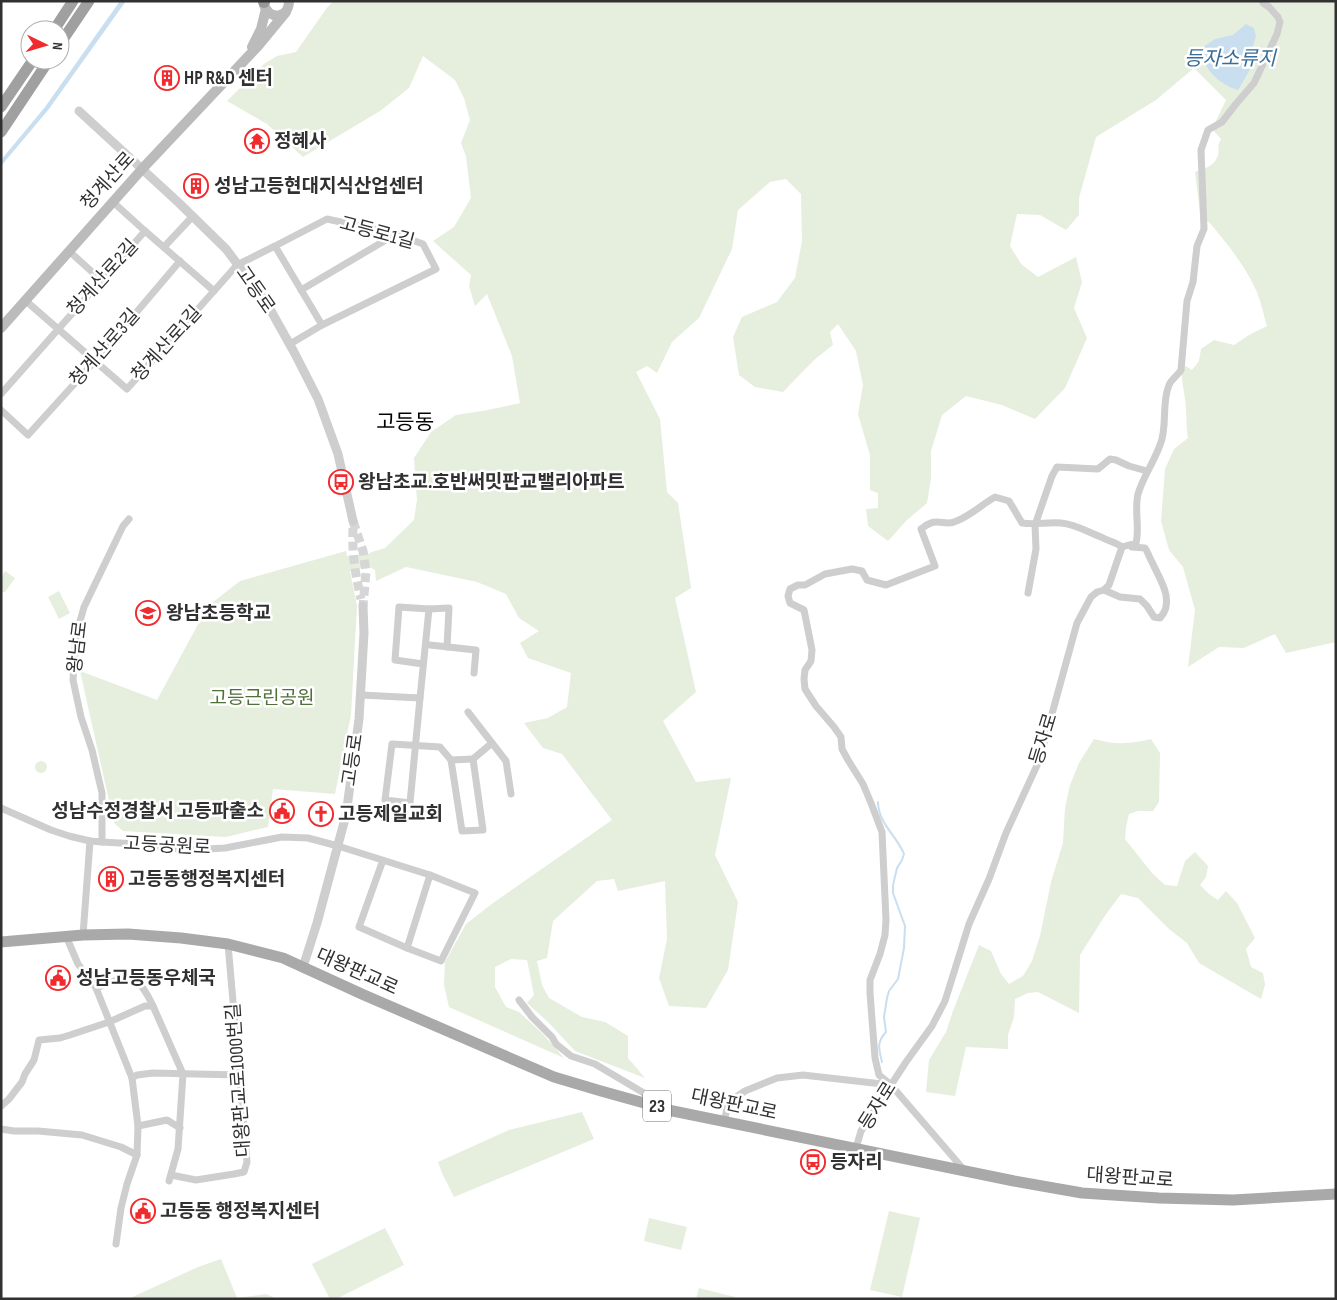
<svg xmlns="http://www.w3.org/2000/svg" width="1337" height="1300" viewBox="0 0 1337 1300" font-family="'Sofia Sans Condensed','Noto Sans KR',sans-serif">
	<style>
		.green { fill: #e6eede }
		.water { fill: #c9deef }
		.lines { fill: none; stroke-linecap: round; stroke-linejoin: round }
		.stream { stroke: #c9deef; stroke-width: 2 }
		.tertiary-tunnel { stroke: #d6d6d6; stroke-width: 9; stroke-dasharray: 9 4.5; stroke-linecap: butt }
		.minor { stroke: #cecece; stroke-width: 7 }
		.tertiary { stroke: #cecece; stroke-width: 9 }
		.secondary { stroke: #bbb; stroke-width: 10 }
		.primary { stroke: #a9a9a9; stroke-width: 11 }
		.trunk { stroke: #a0a0a0; stroke-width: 11 }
		.motorway { stroke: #989898; stroke-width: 12 }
		.labels { text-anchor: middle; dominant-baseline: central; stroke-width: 5; stroke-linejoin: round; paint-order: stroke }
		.shield { fill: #fff; stroke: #6f6f6f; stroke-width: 1 }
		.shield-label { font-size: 18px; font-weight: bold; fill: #313131 }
		.poi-label { font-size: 19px; font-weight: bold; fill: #313131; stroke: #fff; text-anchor: start }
		.street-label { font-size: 19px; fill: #313131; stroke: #fff }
		.park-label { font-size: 19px; fill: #50703a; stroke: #fff }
		.water-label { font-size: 20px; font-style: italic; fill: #386e99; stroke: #fff }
		.quarter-label { font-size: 21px; fill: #000; stroke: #fff }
	</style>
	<rect width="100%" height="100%" fill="#fff"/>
	<g class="green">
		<path d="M333,1h1003v641l-50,11 -11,-19 -31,14 -25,-1 -31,20 7,-57 -12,-43 -14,-17 -8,-29 4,-52 9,-20 14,-11c-2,-9 -1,-18 -2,-27 0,-16 -6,-31 -4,-47l10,6 7,-9 2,-12 13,-9 20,5 15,-10 18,-9c-4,-13 -6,-26 -12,-38 -11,-24 -30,-47 -47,-67l-7,-1 -6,-48c9,-3 20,-6 23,-17 2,-7 -2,-7 3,-16l-9,-10 14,-29 -32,-32 -38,32 -60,37 -17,61v17l-13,15 -26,-15 -23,-1 -7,32 11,18 17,13 38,-20 6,25 -8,26 13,30 -22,50 -30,31 -33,-14 -36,-9 -24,19 -11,36v27l-4,25 -21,18 -18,20 -20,-15 -2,-17 12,-1v-15l-8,-3v-35l-12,-41 5,-29 -7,-34 -18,-27 -8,8 3,13 -19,15 -31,32 -28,-5 -16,-12 -6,-38 9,-20 35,-15 18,-24 7,-37 -1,-47 -15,-15 -16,3 -32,28 -6,39 -33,69 -27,24 -15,31 -10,-7 -11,6 24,47 7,73 11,11 13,85 -16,10 21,94 -33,29 33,61 35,-4 -16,77 23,47 -10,68 -22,38 -37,-2 -10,-28 8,-39 -2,-58 -47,10 -4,-12 -17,2 -44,40 -6,37 -10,3 5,24 7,13 33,19 23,5 23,14v22l17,20 -70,-27 -26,-28 -22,-20 7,-8 -7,-35 -16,-1 -16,8v20l11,20 13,5 23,21 22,25 -115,-51 -5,-22 1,-23 21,-38 27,-21 119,-83 -50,-66 -19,-6 -19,-25 24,-5 19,-11 4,-34 -43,-15 -8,-15 19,-12 -20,-13 -13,-24 -29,-12 -71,-15 -30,14 -1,-11 -7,-4c-6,3 -12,1 -18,5l7,35 -6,109 -16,79 -62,-5 -5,38 -42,10 -103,-6 -9,-8 -34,-152 77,29 51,-94 32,-25 106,-30 1,5c7,1 12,-2 19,-1l6,-3 13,-4 29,-28 3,-20 -3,-42 17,-26 25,-17 32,-5 32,-7 -8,-47 -25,-62 -12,12 -6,-20 2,-11 -38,-34 21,-14 17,-29 -5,-42 -5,-13 9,-23 -6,-22 -9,-18 -32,-24 -14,32 -29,23 -77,46 -36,-33 -40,-23 37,-37 13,-8 19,-4 30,-43z"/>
		<path d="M5,571l10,7 -10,14h-4v-14z"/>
		<path d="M59,591l11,22 -11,6 -11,-22z"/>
		<path d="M1094,739c22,6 35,5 57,0l9,14 -1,49 -6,9h-15l-9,3 -3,13 -1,12 27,34 13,12 12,1 8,-25 10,-9 13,14 -2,11 -6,8 9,9 9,6 8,-9 11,12 18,35 -9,11 5,18 12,6 2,12 -4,14 -62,-36 -12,-20 -18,-14 -31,-31 -17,-4 -17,23 -24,38 -1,58 -41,-21 -10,1 -13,6 -1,18 -6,18v14l-42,-2 -11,49 -29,-4 3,-32 17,-28 7,-21 26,-66 12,6 10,23 8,10 14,-8 9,-15 8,-25 11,-54 12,-39 2,-35 5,-23 9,-22z"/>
		<circle cx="41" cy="767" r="6"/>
		<path d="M582,1112l12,27 -140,58 -12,-24 -4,-11 71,-32z"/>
		<path d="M889,1211l31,7 -18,79 -32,-7z"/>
		<path d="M649,1218l38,9 -6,23 -37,-9z"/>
		<path d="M385,1228l19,37 -68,34h-6l-18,-35z"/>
		<path d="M221,1259l16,39 29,-4 11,5h-149l70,-32z"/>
		<path d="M699,1288l36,9 -1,2h-38z"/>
	</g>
	<g class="water">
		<path d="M120,1h6l-77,108 -48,57v-6l44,-53z"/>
		<path d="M1246,24l8,4 2,8 -3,10 -2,22 -13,22c-20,-6 -33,-20 -39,-40l16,-11 18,-4z"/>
	</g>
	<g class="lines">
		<path class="stream" d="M878,802c0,21 19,34 26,52l-2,6 -5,8 -4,17v8l12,33 -1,22 -6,31 -9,12 -2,7 -3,19 2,15c-10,11 -7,17 -4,30"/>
		<g class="tertiary-tunnel">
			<path d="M353,521l10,30 3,21 -3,34"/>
			<path d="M353,528c-1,27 2,44 8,71"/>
		</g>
		<g class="minor">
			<path d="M113,202l32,29"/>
			<path d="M164,247l29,-31"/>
			<path d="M69,251l32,29"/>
			<path d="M301,290l95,-56"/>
			<path d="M26,301l101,88 110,-124 38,-19 47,79 114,-56 -13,-25 -27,-10 -69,-15 -52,27"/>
			<path d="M290,344l32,-19"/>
			<path d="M1,394l144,-163 69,60"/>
			<path d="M1,410l27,25 67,-74 85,-100"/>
			<path d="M1122,547l14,-4c4,-16 -2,-32 2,-49 5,-17 16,-32 22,-49 8,-18 1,-41 9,-60 2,-5 9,-10 12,-15l6,-69 6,-19 4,-36 7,-17 -3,-79 7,-20 14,-8 13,-17 19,-22 23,-49 3,-12 -2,-5 -9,-10 -6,-4v-2"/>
			<path d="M1104,590l16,7 20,2 7,7 7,11 6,1c16,-17 -1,-40 -8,-56 -3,-5 -4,-10 -7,-14l-13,-1"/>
			<path d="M1028,593l8,-44 -1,-24 17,-49 5,-9 41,2 12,-10 6,1 13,6 18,5"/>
			<path d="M429,609l20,-1 -2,39"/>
			<path d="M430,645l46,5 -2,23"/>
			<path d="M361,695l59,3 9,-89 -30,-2 -4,53 28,4"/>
			<path d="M420,698l-10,105 -25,-3 7,-56 48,3 11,13 11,71 21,-1 -10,-71 19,-16"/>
			<path d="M468,712l38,49 5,33"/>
			<path d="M451,760l22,-1"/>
			<path d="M1,808l50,22 18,6 21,5 12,1 35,2 51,6 37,-2 57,-11 26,1 30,8 92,29 45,18 -34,68 -34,-13 -48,-21 24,-67"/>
			<path d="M102,842v-49l-10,-43 -11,-33 -8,-37 3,-44 8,-29 39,-81 6,-7"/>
			<path d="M83,935l7,-94"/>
			<path d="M66,936l12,28 18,24 36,90 6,48 -1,29 -10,29 -6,24 -5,36"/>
			<path d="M407,948l23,-73"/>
			<path d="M96,988c33,-13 40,-18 57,18"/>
			<path d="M519,1000l13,17 20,20 4,7 15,12 24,8 69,41"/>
			<path d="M132,1078l5,-3 16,-2 86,2"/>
			<path d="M1,1106l8,-7 13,-17 3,-8 9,-14 5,-20 21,-2 10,-3 39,-13 36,-16h8l30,68 -5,75 -9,32"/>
			<path d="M724,1121l5,-19 16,-11 32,-13 26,-3 88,10"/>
			<path d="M138,1126l29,-6 13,8"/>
			<path d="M1,1129l13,2h24l44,4 39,12 16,8"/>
			<path d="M856,1148l5,-17 45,-69 26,-36 13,-25 24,-77 20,-45 17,-46 33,-72 38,-138 14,-26 6,-5 7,-2 5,-5 13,-38"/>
			<path d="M965,1171l-74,-86 -12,-10 -4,-17 -5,-65v-13l10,-26 5,-19 1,-15 -4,-88 -11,-29 -8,-19 -15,-24 -6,-11 -1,-12 -7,-10 -18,-21 -11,-17 -1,-10 1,-9 6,-9 1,-11 -8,-40 -14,-7 -2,-7 2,-7 8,-4h7l20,-11 27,-5 10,2 5,9 19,5 49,-19 -14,-37c3,-2 6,-5 10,-6 7,-3 16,2 23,-1 15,-5 27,-17 41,-25l14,4 13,22c13,2 25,-1 39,0 14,1 27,9 40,14 7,4 14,5 21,10"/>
			<path d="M171,1175l25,5 38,-6 10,-2 3,-10 -19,-218"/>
		</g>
		<g class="tertiary">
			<path d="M79,111l100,92 47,46 40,53 28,50 24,47 20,55 15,67"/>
			<path d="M303,967l14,-44 29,-108 13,-96 5,-86 -1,-27"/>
		</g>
		<g class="secondary">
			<path d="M264,5c6,16 25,13 25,-4"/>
			<path d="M252,47l9,-18 5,-20"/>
			<path d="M1,328l142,-160 115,-122 28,-34"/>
		</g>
		<path class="primary" d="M1,942l82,-7 45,-1 53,4 47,6 55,14 81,37 190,82 47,14 72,20 341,70 68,12 77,5 74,2 103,-6"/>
		<g class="trunk">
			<path d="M54,30l19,-29"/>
			<path d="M60,44l29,-43"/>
			<path d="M1,107l32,-47"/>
			<path d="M1,132l48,-72"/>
		</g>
		<path class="motorway" d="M264,1v1"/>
	</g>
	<defs>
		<symbol id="building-ring" viewBox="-11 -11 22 22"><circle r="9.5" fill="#fff" stroke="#f02a2d" stroke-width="1.5"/><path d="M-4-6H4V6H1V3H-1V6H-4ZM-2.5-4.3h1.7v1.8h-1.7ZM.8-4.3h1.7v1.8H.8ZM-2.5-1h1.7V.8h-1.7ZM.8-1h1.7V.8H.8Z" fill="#f02a2d"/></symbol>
		<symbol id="temple-ring" viewBox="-11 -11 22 22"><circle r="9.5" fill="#fff" stroke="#f02a2d" stroke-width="1.5"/><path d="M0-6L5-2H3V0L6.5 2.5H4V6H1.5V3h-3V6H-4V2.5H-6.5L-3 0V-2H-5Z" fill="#f02a2d"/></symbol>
		<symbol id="bus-ring" viewBox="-11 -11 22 22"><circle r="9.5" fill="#fff" stroke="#f02a2d" stroke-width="1.5"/><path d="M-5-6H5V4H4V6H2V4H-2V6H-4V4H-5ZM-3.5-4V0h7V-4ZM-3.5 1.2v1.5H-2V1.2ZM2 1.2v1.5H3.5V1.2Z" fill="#f02a2d"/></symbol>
		<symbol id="school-ring" viewBox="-11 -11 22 22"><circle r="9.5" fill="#fff" stroke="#f02a2d" stroke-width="1.5"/><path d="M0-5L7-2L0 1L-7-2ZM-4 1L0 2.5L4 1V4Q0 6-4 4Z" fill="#f02a2d"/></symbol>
		<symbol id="civic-ring" viewBox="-11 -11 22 22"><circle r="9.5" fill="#fff" stroke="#f02a2d" stroke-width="1.5"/><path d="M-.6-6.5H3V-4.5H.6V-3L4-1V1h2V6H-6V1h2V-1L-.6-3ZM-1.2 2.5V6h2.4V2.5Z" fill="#f02a2d"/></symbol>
		<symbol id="church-ring" viewBox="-11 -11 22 22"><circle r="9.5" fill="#fff" stroke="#f02a2d" stroke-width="1.5"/><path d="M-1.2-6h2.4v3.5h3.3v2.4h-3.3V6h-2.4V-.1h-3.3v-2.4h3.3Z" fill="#f02a2d"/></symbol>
	</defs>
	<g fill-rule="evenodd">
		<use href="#building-ring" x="153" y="64" width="28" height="28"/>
		<use href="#temple-ring" x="243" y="127" width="28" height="28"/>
		<use href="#building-ring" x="182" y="172" width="28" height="28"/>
		<use href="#bus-ring" x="327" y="468" width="28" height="28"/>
		<use href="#school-ring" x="134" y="599" width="28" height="28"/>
		<use href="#civic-ring" x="268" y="797" width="28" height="28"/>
		<use href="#church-ring" x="307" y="800" width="28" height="28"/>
		<use href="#building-ring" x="97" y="865" width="28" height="28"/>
		<use href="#civic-ring" x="44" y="964" width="28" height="28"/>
		<use href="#bus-ring" x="799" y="1148" width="28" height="28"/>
		<use href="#civic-ring" x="129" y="1197" width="28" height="28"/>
	</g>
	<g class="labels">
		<rect class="shield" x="643" y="1090.5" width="28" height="31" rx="4"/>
		<g class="shield-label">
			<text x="657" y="1106">23</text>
		</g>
		<g class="poi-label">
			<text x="184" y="78">HP R&amp;D 센터</text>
			<text x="274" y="141">정혜사</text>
			<text x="214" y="186">성남고등현대지식산업센터</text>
			<text x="358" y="482">왕남초교.호반써밋판교밸리아파트</text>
			<text x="166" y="613">왕남초등학교</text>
			<text x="264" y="811" text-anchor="end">성남수정경찰서 고등파출소</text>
			<text x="338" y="814">고등제일교회</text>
			<text x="128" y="879">고등동행정복지센터</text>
			<text x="76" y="978">성남고등동우체국</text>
			<text x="830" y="1162">등자리</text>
			<text x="160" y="1211">고등동 행정복지센터</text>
		</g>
		<g class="street-label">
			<text transform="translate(108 181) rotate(-48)">청계산로</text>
			<text transform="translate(377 233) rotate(15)">고등로1길</text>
			<text transform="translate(103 278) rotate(-48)">청계산로2길</text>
			<text transform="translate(255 290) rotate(55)">고등로</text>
			<text transform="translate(167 344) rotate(-48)">청계산로1길</text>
			<text transform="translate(105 348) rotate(-49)">청계산로3길</text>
			<text transform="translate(78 647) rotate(-83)">왕남로</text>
			<text transform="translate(1044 739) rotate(-73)">등자로</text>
			<text transform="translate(353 760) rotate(-82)">고등로</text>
			<text transform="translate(167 846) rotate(3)">고등공원로</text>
			<text transform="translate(357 972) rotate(24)">대왕판교로</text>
			<text transform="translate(239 1080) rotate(-94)">대왕판교로1000번길</text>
			<text transform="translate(734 1105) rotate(12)">대왕판교로</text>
			<text transform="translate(878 1106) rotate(-58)">등자로</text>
			<text transform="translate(1130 1178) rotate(4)">대왕판교로</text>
		</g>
		<g class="park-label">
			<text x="262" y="698">고등근린공원</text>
		</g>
		<g class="water-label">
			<text x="1230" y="59">등자소류지</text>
		</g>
		<g class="quarter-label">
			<text x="405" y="422">고등동</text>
		</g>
	</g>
	<rect width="1337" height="1300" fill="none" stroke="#313131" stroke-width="5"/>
	<g transform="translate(45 45) rotate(95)"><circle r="24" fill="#ffffff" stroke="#adadad"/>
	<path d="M0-4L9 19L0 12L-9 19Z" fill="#f02a2d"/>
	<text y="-8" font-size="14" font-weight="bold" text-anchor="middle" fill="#313131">N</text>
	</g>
</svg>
